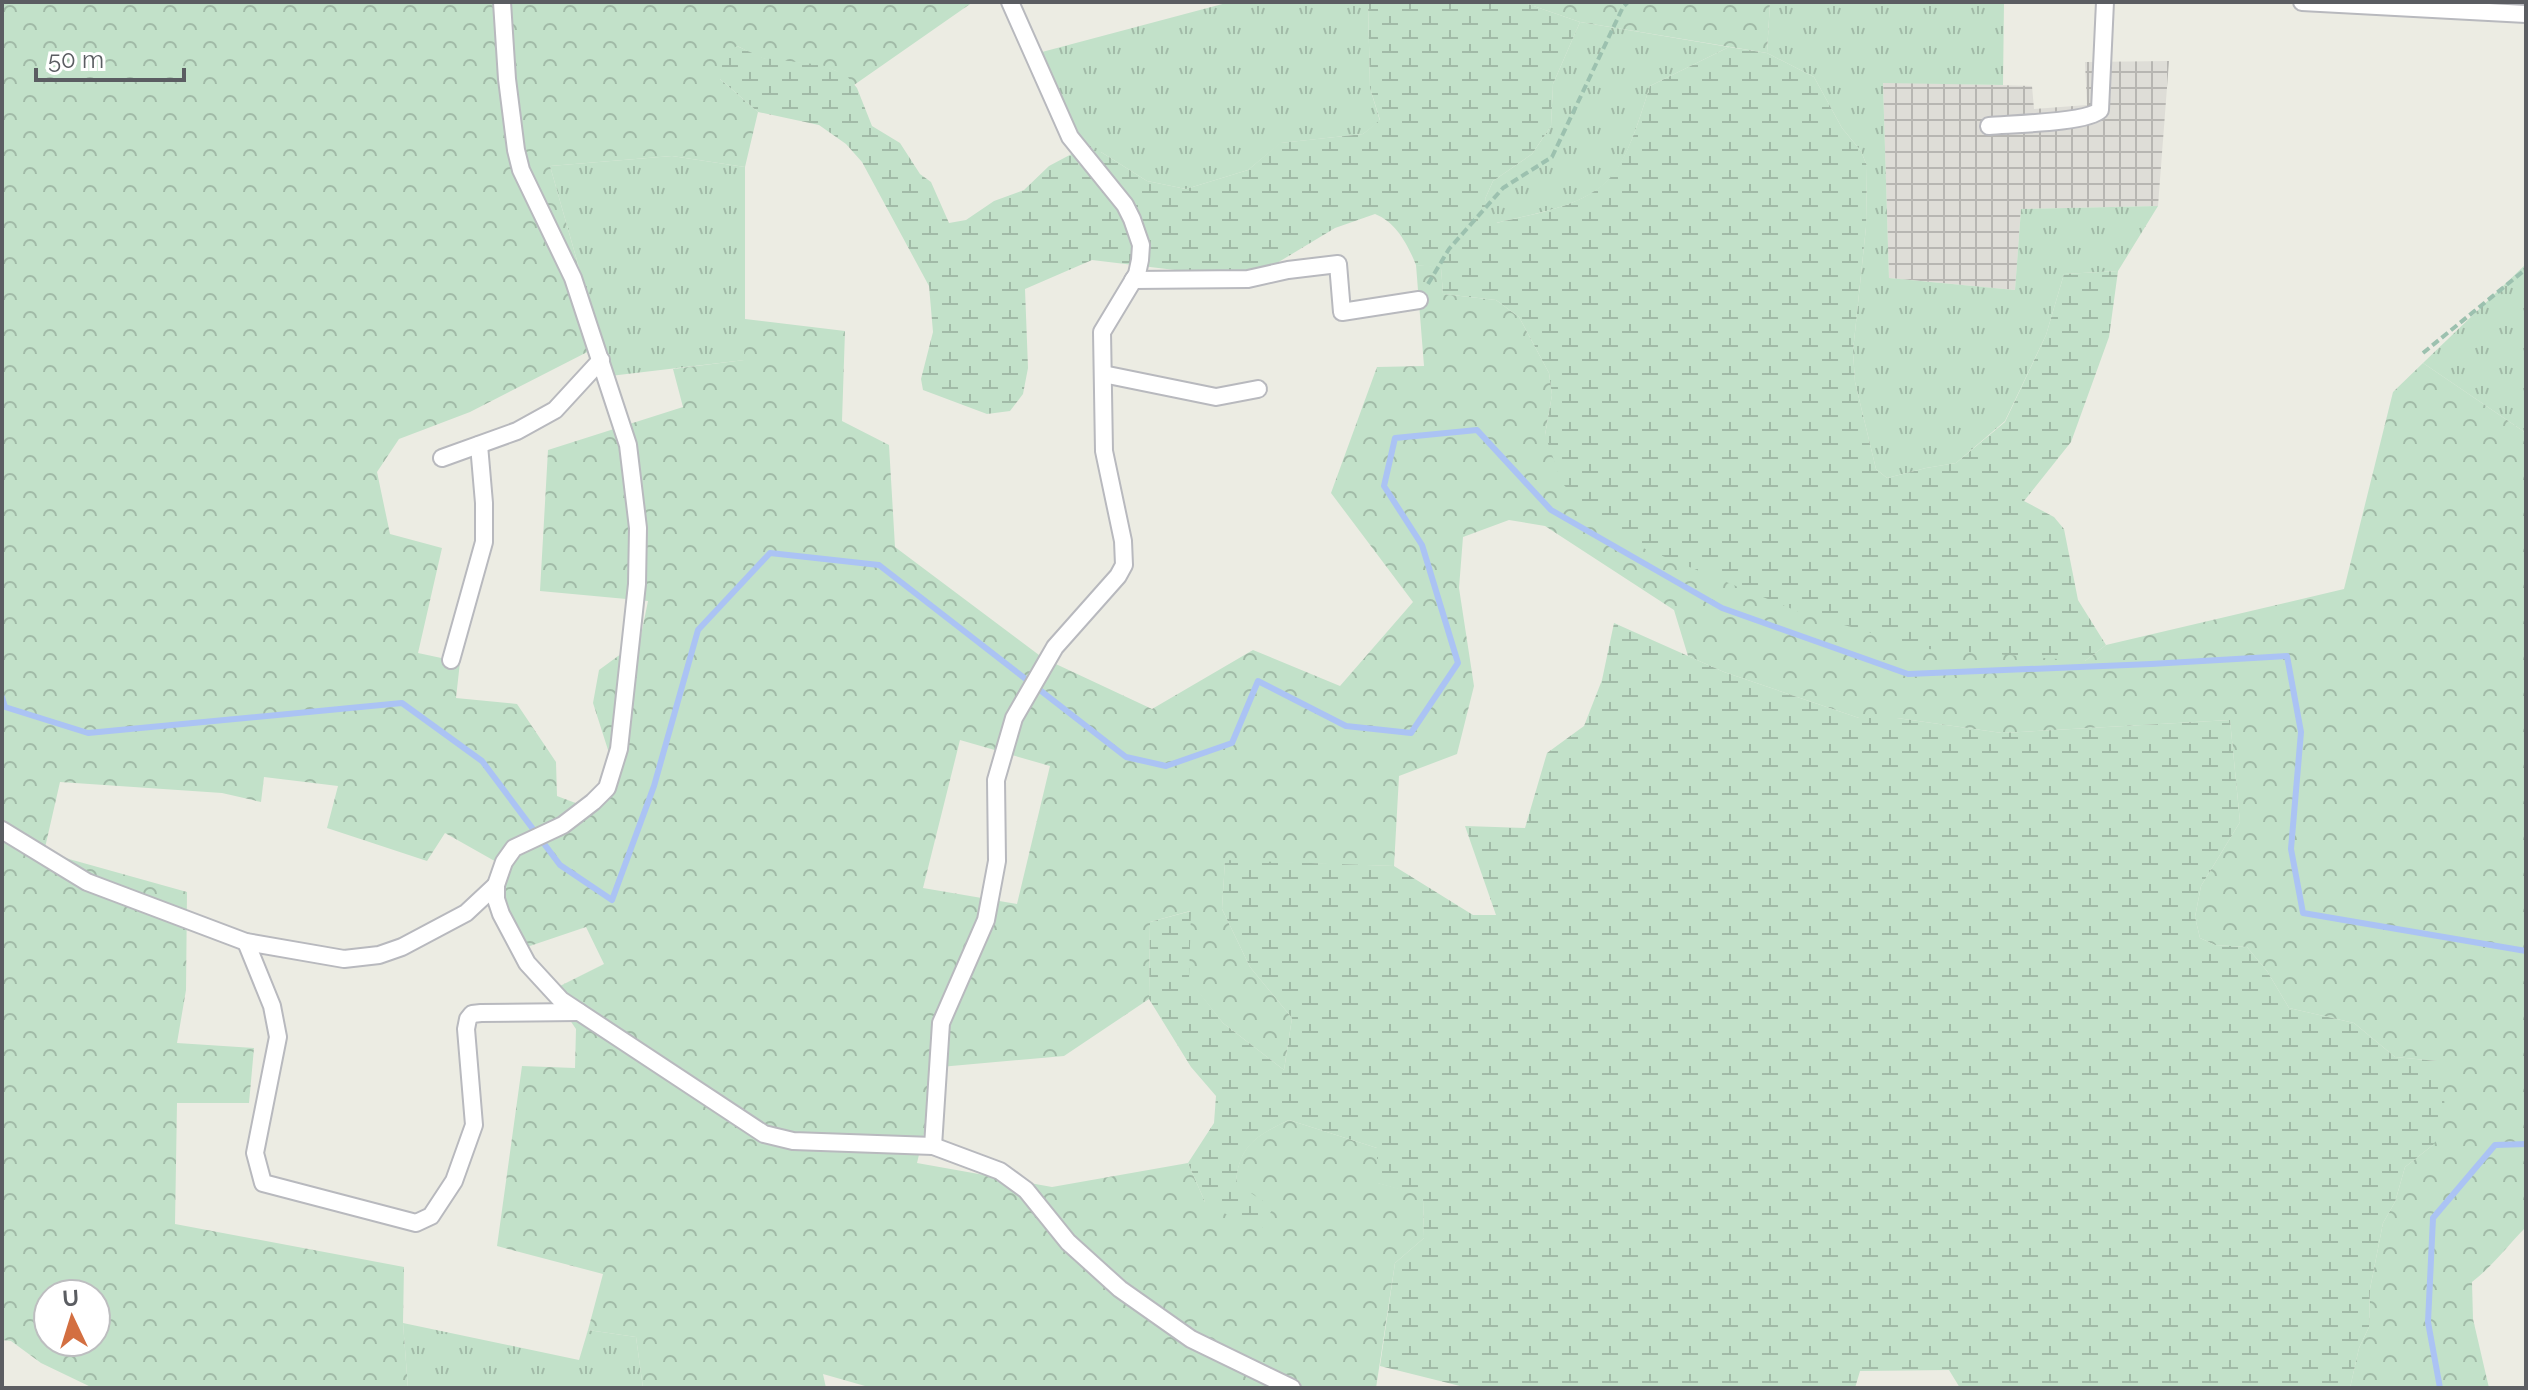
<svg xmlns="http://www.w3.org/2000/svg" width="2528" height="1390" viewBox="0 0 2528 1390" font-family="Raleway,sans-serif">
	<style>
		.industrial { fill: url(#industrial-grid) }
		.grass { fill: url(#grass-tufts) }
		.forest { fill: url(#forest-crowns); fill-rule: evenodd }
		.wetland { fill: url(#wetland-marsh) }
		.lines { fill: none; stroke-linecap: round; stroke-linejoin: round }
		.stream { stroke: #abc3f4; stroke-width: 6 }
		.street-casing { stroke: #b8b9be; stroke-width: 20 }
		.path { stroke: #9cc1af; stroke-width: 4; stroke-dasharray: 8 4; stroke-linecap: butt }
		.street { stroke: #fff; stroke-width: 16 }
	</style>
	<defs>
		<pattern id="industrial-grid" width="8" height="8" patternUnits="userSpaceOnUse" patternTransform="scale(2)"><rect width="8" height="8" fill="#deddd7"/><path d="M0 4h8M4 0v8" fill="none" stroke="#b7b6b2"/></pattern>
		<pattern id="grass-tufts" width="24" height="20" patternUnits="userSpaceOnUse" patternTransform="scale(2)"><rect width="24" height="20" fill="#c2e1c9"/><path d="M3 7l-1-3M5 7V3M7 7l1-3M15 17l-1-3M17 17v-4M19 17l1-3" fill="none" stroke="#a1baa7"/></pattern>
		<pattern id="forest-crowns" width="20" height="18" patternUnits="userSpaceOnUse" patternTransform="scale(2)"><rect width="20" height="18" fill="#c2e1c9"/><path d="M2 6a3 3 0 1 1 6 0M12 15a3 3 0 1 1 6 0" fill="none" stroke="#a1baa7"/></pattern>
		<pattern id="wetland-marsh" width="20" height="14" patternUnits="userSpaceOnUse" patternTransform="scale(2)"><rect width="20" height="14" fill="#c2e1c9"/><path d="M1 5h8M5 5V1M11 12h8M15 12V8" fill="none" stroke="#a1baa7"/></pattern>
	</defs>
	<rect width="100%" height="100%" fill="#ecece3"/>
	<path class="industrial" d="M2169,61l-11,145 -137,3 -6,81 -126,-12 -6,-196 149,4 2,23 53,-4 -2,-43z"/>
	<g class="grass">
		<path d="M1230,2h138l2,86 10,33 -17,13 -82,9 -33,27 -62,19 -39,-8 -46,-29h-25l-34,-100z"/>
		<path d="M1770,2h234l-1,83 -120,-2 6,195 126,12 6,-81 137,-3 -40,65 -54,3 -18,61 -41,86 -49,42 -30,5 -39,10 -11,-9 -21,-87 -2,-31 13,-124 1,-61 -6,-15 -19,-23 -28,-51 -47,-24z"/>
		<path d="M1580,22l149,25 -79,39c-9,27 -17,57 -32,82 -25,39 -80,44 -122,55l-11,-24 8,-18 39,-27 19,-28 2,-42z"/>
		<path d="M672,156l73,11v193l-135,16 -60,-210z"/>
		<path d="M2526,264v169l-103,-70z"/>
		<path d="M403,1323l176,37 9,-30 48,7 7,51h-235z"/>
	</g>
	<g class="forest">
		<path d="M2,2h971l-119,83c-22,-26 -57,-20 -88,-26 -10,-2 -19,-9 -29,-13l-17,33 38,33 -13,55 -73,-11 -122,10 51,179 -131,67 -71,27 -22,33 13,62 52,14 -24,105 42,9 -4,36 61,6 39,58 1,34 37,14 23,-32 -24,-75 6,-33 41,-30 8,-39 -108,-10 8,-141 135,-43 -10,-38 71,-9 1,-41 100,12 -3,90 47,24 6,102 148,111 109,51 101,-59 87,36 73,-84 -82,-109 46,-126 47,-1 -8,-101 25,2 2,27 53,6 23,17 30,56 3,22 -7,40 540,226 21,-16 238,-56 49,-197 30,-29 103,70v794c-19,19 -32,38 -54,55l1,37 16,69h-139l9,-40 10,-21 1,-38 13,-66 12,-21 10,-35 28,-22 4,-84 -42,-4 -41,-34 -65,-15 -22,-37 -20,-24 -32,-2 -15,-7 -5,-21 6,-31 39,-64 -10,-102 -228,13 -105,-15h-38l-135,-46 -36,-16 -14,-46 -129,-84 -36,-6 -46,17 -4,51 15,98 -17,68 -58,22 -5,90 -169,-5 -3,48 28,58 42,51 -8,52 -61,-47 -35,-44 2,-68 -40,11 -1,77 -85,57 -124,11 -23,96 135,24 136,-24 17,39 31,-20c3,-38 22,-47 53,-62l88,28 1,35 45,12 1,43 -29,25 -19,125h-504l-49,-14 3,14h-183l-7,-51 -48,-7 15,-56 -106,-28 25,-180 53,2 1,-39 -26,-38 54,-27 -18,-37 -68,23 -20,-37 9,-45 -62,-35 -18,28 -100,-33 11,-42 -74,-9 -3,25 -39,-9 -162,-11 -16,70 143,40 -1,98 -9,53 77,5 -5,55h-72l-2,121 229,43 -1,56 5,65h-315l-52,-25 -30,-22 -9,-1zM960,740l90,26 -33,138 -94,-16zM48,1294h48v48h-48z"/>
		<path d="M1522,2h248l-3,51 -187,-31z"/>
	</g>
	<g class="wetland">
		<path d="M1368,2h154l58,20 -27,62 -2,42 -19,28 -39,27 -8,18 12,24c41,-11 96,-16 121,-56 15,-24 23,-54 32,-81l79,-39 38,6 47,24 28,51 19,23 6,15 -1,61 -13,124 2,31 21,87 11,9 39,-10 30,-5 49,-41 41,-87 18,-61 54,-3 -9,66 -38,105 -47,59 30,16 10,12 14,71 28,45 -21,16 -157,-12 -126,-36 -159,-65 -51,-34 -30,-31 -17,-48 7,-40 -3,-22 -30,-56 -23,-17 -53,-6 -2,-26 -25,-3c-8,-20 -20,-43 -41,-51l-40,14 -58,35 -19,7h-83l-83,-10 -67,29 3,79 -5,26 -13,17 -23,3 -64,-24 -2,-11 12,-47 -4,-46 -67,-124 -16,-18 -27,-19 -61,-13 -38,-33 2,-23 15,-10 26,12 59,7 24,10 11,13 15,38 28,17 20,31 11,8 18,41 17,-3 28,-19 30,-11 25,-24 32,-17 20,3 46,29 39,8 62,-19 32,-27 83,-9 17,-14 -10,-32z"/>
		<path d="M1614,623l110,49 135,46h38l105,15 228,-13 10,102 -39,64 -6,31 5,21 15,7 32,2 20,24 22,37 65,15 41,34 42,4 5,14 3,35 -4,23 -8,12 -28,22 -10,35 -12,21 -13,66 -1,38 -10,21 -9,40h-390l-11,-18 -89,1 -5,17h-387l-88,-22 15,-103 29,-25 -1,-42 -46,-13v-35l-88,-28c-31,15 -50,25 -53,63l37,25 -14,25 -54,-31 -17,-39 26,-40 2,-27 -25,-29 -42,-68 1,-77 41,-11 -2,68 34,44 61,47 8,-52 -42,-51 -28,-58 3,-49 169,6 79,49h23l-31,-89 60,2 22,-75 37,-27 18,-46z"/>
	</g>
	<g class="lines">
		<g class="stream">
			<path d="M2,697l3,10 83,26 314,-30 80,58 78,104 52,35 42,-114 44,-156 72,-77 109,12 247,192 40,9 66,-23 26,-62 88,45 65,7 47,-70 -36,-118 -38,-59 11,-48 82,-8 74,80 171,98 186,66 243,-10 136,-8 14,76 -10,117 12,64 223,38"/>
			<path d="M2440,1388l-12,-66 5,-104 62,-73 31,-1"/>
		</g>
		<defs>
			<g id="street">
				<path d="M502,2l5,77 9,71 5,20 52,108 55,167 10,83 -1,56 -18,165 -12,39 -14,14 -30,23 -49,23 -10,14 -8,23v14l5,15 26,49 34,37 203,134 29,7 140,5 67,25 26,19 42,52 52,47 71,50 101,49"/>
				<path d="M2302,2l224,12"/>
				<path d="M1989,126c22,-2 98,-3 111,-16l5,-108"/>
				<path d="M1133,280l115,-1 40,-9 50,-6 4,48 77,-12"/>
				<path d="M1103,374l113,23 42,-8"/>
				<path d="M442,458l75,-27 38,-21 46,-50"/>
				<path d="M451,660l33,-118v-39l-5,-58"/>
				<path d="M2,830l85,52 159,60 98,17 35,-4 23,-8 64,-34 30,-28"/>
				<path d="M246,942l26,64 6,31 -23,116 8,30 153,40 15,-7 23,-35 20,-56 -8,-96 2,-10 4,-5 9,-1 98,-1"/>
				<path d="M933,1146l8,-123 45,-103 11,-59 -1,-81 18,-62 41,-71 63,-71 6,-11 -1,-24 -19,-90 -2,-119 35,-58 3,-14 1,-15 -9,-26 -7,-14 -55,-68 -60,-135"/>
			</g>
		</defs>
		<use href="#street" class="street-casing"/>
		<g class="path">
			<path d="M1428,284l21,-35 54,-61 49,-31 71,-150 5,-5"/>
			<path d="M2423,353l103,-84"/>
		</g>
		<use href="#street" class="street"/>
	</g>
	<rect width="2528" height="1390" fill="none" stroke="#5b5d62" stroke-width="8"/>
	<g transform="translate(72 1318) rotate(356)"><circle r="38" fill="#ffffff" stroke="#bdbec0" stroke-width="2"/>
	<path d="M0-6L14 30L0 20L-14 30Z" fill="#d36f41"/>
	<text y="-12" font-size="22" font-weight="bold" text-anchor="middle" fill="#5b5d62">U</text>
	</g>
	<path d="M36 68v12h148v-12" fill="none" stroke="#5b5d62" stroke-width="4"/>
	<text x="48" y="68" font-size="24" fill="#5b5d62" stroke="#ffffff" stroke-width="6" paint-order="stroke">50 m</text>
</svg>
